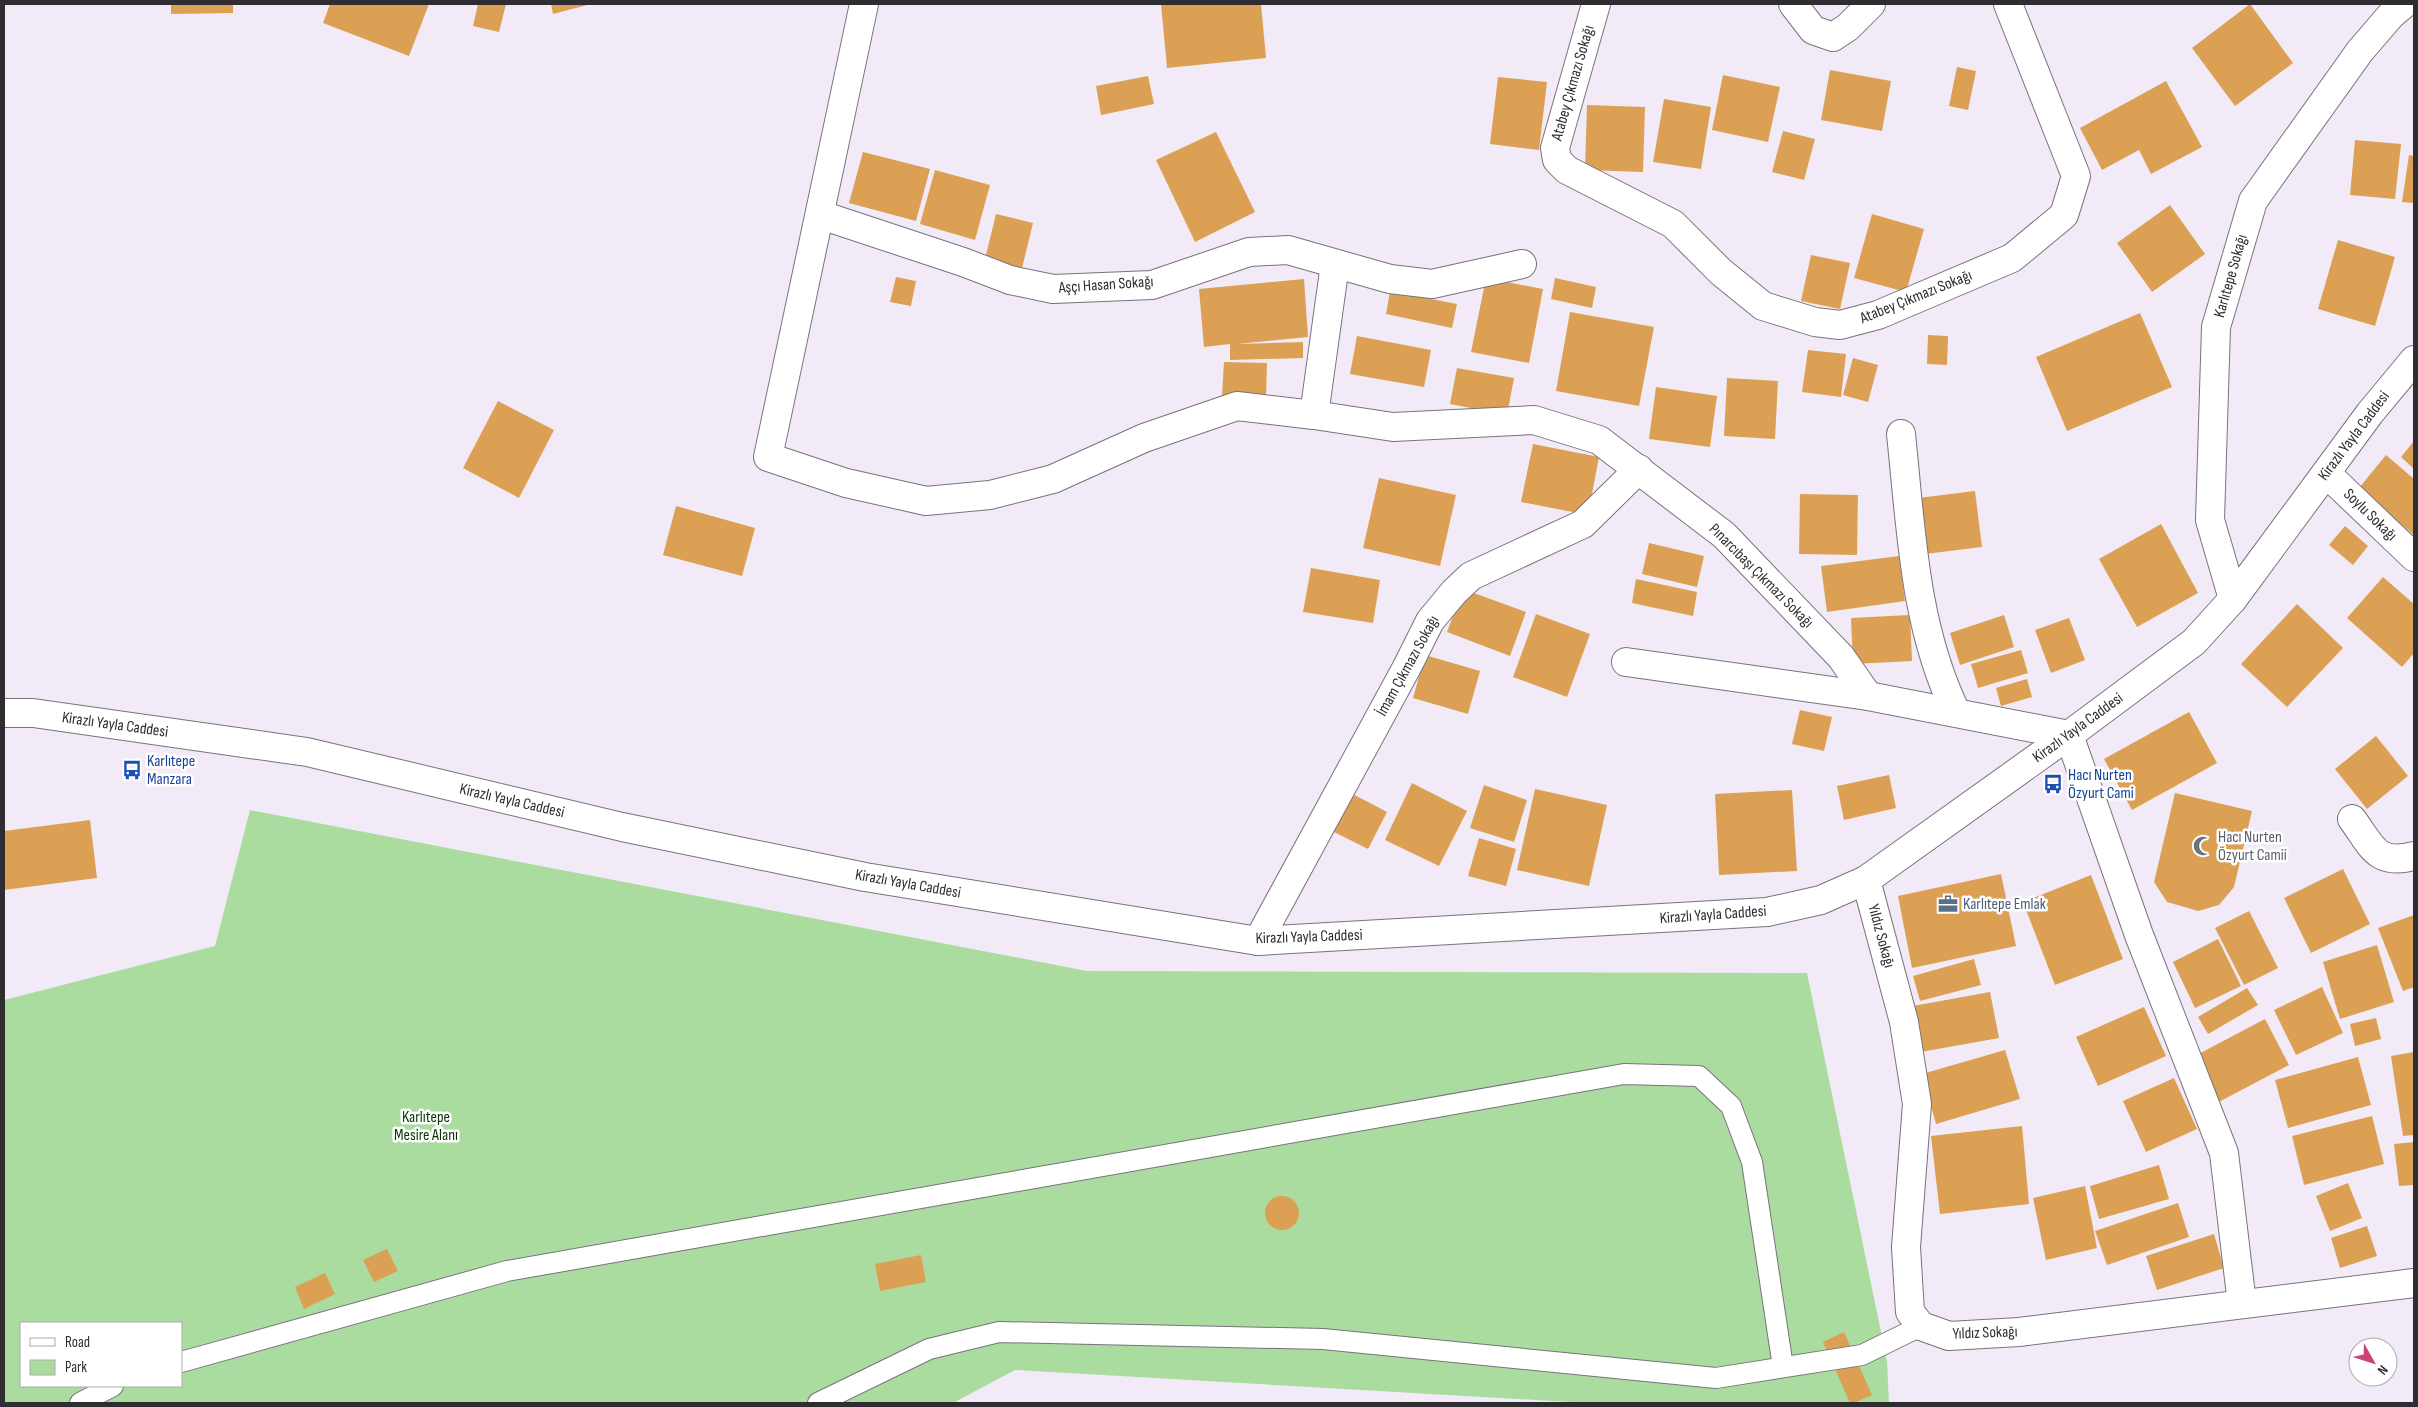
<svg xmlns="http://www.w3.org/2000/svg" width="2418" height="1407" viewBox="0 0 2418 1407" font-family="'Sofia Sans Condensed',sans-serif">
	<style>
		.green { fill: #aadc9f; fill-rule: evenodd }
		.building { fill: #dca054 }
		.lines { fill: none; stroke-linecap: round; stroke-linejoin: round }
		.service-casing { stroke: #79727d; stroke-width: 22 }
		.minor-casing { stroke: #79727d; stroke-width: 30 }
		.secondary-casing { stroke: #79727d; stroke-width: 30 }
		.service { stroke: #fff; stroke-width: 20 }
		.minor { stroke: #fff; stroke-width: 28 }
		.secondary { stroke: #fff; stroke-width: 28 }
		.labels { text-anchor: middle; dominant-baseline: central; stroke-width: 5; stroke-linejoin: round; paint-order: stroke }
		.street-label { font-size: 16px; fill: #302d32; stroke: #fff }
		.transit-label { font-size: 16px; fill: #164399; stroke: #fff; text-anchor: start }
		.worship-label { font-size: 16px; fill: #5b616d; stroke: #fff; text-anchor: start }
		.service-label { font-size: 16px; fill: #4e5e75; stroke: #fff; text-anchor: start }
		.park-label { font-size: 16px; fill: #0b3402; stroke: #fff }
	</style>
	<rect width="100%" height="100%" fill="#f2ebf7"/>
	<path class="green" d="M250,810l837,161 720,2 80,388 2,42h-302l-572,-33 -62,33h-949v-403l211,-54zM21,1323h160v63h-160z"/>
	<g class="building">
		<path d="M171,4h62v9l-62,1z"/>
		<path d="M330,4h99l-20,52 -86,-33z"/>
		<path d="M478,4h28l-7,28 -26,-6z"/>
		<path d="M551,4h40l-38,10z"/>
		<path d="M1161,4h100l5,54 -99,10z"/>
		<path d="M2250,4l43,59 -58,43 -43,-58z"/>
		<path d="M1957,67l19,4 -8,39 -19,-4z"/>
		<path d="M1830,70l61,11 -9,50 -61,-11z"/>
		<path d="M1723,75l57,12 -12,55 -56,-12z"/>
		<path d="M1148,76l6,28 -53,11 -5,-29z"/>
		<path d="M1498,77l49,5 -8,68 -49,-6z"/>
		<path d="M2166,81l36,66 -51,27 -12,-24 -37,20 -22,-42z"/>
		<path d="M1664,99l47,8 -10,62 -48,-7z"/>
		<path d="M1587,105l58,2 -2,65 -58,-2z"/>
		<path d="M1783,131l32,8 -11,41 -32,-8z"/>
		<path d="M1216,132l39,80 -60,30 -39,-82z"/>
		<path d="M2355,140l46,4 -6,55 -45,-4z"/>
		<path d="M863,152l67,17 -14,52 -67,-18z"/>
		<path d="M2409,155l5,1v47l-12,-1z"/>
		<path d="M935,170l55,15 -15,55 -55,-16z"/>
		<path d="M2170,205l35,49 -53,38 -35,-49z"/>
		<path d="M996,214l37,9 -11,45 -37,-9z"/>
		<path d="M1872,214l52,15 -18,63 -52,-14z"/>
		<path d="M2338,240l57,17 -20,69 -57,-17z"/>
		<path d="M1811,255l39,8 -10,46 -39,-8z"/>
		<path d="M896,277l20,4 -5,25 -21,-4z"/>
		<path d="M1486,278l57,11 -14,74 -58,-11z"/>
		<path d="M1555,278l41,9 -4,21 -41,-9z"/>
		<path d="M1304,279l4,58 -71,7 66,-2v16l-73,2v-16l-26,3 -5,-58z"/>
		<path d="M1390,291l67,13 -5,24 -66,-14z"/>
		<path d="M1570,312l84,15 -15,79 -83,-15z"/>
		<path d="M2140,313l32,74 -105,44 -31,-74z"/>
		<path d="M1928,335l20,1 -1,29 -20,-1z"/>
		<path d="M1357,336l74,14 -7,37 -74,-13z"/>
		<path d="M1808,350l38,4 -5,43 -39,-5z"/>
		<path d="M1853,358l25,7 -10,37 -25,-7z"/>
		<path d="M1224,362l43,1 -1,35 -44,-2z"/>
		<path d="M1457,368l57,10 -7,37 -57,-11z"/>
		<path d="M1727,378l51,3 -3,58 -51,-3z"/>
		<path d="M1656,387l61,9 -7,51 -61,-8z"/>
		<path d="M498,401l56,29 -35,68 -56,-30z"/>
		<path d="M2414,441v28l-13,-12z"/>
		<path d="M1533,444l66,13 -11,58 -67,-13z"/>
		<path d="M2386,455l28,24v56l-55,-47z"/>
		<path d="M1379,478l77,17 -16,71 -77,-18z"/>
		<path d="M1975,491l7,56 -57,7 -7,-56z"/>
		<path d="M1800,494l58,1 -1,60 -58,-1z"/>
		<path d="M676,506l79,22 -13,48 -79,-21z"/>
		<path d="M2161,524l37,69 -61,34 -38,-68z"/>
		<path d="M2345,526l23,20 -15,19 -24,-20z"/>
		<path d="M1649,543l55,13 -7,31 -55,-13z"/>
		<path d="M1899,556l6,45 -78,11 -6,-46z"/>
		<path d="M1311,568l69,12 -7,43 -70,-11z"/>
		<path d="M2383,577l31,27v49l-12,14 -55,-49z"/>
		<path d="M1636,579l61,13 -4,24 -61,-13z"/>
		<path d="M1463,589l63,23 -16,44 -63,-24z"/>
		<path d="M2297,604l46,44 -56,59 -46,-43z"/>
		<path d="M1536,614l54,20 -23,63 -54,-20z"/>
		<path d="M1910,615l2,46 -59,3 -2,-46z"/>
		<path d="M2004,615l10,32 -54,18 -10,-32z"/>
		<path d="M2069,618l16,42 -34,13 -16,-43z"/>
		<path d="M2021,650l7,23 -50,15 -7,-24z"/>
		<path d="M1425,655l55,16 -12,43 -55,-16z"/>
		<path d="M2027,679l5,18 -31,9 -5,-18z"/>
		<path d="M1800,710l32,7 -8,34 -32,-7z"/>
		<path d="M2189,712l28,51 -85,47 -28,-51z"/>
		<path d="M2376,736l32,40 -41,33 -32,-40z"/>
		<path d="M1889,775l7,33 -52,12 -7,-34z"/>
		<path d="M1412,783l55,28 -28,55 -54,-26z"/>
		<path d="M1484,785l43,15 -13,42 -44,-14z"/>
		<path d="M1535,789l72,16 -18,81 -72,-16z"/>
		<path d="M1792,790l5,81 -78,4 -4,-81z"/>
		<path d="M1347,791l40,21 -19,37 -40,-20z"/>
		<path d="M2175,793l77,18 -18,76 -15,18 -21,6 -31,-9 -13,-20z"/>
		<path d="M90,820l7,58 -93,12v-59z"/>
		<path d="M1479,838l37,11 -10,37 -38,-10z"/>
		<path d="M2343,869l27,55 -59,29 -27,-55z"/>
		<path d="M2001,874l15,72 -104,22 -14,-72z"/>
		<path d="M2091,875l32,84 -68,26 -32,-83z"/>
		<path d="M2249,911l29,57 -34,17 -29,-57z"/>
		<path d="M2414,915v72l-11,4 -25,-63z"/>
		<path d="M2218,939l23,47 -46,22 -22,-46z"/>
		<path d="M2377,945l17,57 -54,17 -17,-57z"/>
		<path d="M1974,959l7,26 -61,16 -7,-25z"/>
		<path d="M2322,987l21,46 -47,22 -22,-45z"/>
		<path d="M2247,988l11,17 -50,29 -10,-17z"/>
		<path d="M1990,992l9,46 -78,14 -8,-46z"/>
		<path d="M2144,1007l22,49 -68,30 -22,-49z"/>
		<path d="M2376,1018l5,21 -26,7 -5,-22z"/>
		<path d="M2265,1019l24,46 -74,39 -24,-46z"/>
		<path d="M2005,1050l15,49 -84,25 -14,-50z"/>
		<path d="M2414,1052v83l-11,1 -12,-80z"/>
		<path d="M2358,1057l13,48 -83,23 -13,-48z"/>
		<path d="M2174,1078l23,51 -51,23 -23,-51z"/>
		<path d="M2372,1116l12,48 -80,21 -12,-49z"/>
		<path d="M2022,1126l7,78 -89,10 -9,-78z"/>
		<path d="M2414,1142v43l-15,1 -5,-42z"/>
		<path d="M2159,1165l10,34 -70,20 -9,-33z"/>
		<path d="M2348,1183l14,35 -32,13 -14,-35z"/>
		<path d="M2085,1186l12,62 -51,12 -13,-62z"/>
		<circle cx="1282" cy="1213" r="17"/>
		<path d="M2178,1203l11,34 -82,28 -12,-34z"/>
		<path d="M2367,1226l10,30 -37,12 -9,-30z"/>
		<path d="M2214,1234l10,34 -67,22 -11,-34z"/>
		<path d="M387,1249l11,22 -24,11 -11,-22z"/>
		<path d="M921,1255l5,27 -46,9 -5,-27z"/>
		<path d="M325,1273l10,21 -31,15 -9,-22z"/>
		<path d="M1844,1332l28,63 -18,8h-4l-27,-61z"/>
	</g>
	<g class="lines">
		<defs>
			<g id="service">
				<path d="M181,1362l326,-91 1117,-197 75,2 32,30 21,56 31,205"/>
				<path d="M80,1403l33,-17"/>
				<path d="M818,1403l111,-54 70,-17 324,7 393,39 146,-23 59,-29"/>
			</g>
			<g id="minor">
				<path d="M864,4l-96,453 78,26 80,18 64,-6 63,-16 91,-41 93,-32 77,9 79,12 141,-7 65,20 125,95 117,122 27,39"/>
				<path d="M1596,4l-41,144 2,12 10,10 106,54 48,48 42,34 52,16 25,3 38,-10 134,-57 52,-43 12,-39 -68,-172"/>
				<path d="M1793,4l20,26 20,7 15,-10 23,-23"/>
				<path d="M821,215l142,47 47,18 43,9 99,-4 97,-33 39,-2 102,29 42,5 90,-20"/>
				<path d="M1314,415l21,-151"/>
				<path d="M1901,434c10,94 13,192 55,278"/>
				<path d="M2326,473l88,84"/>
				<path d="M2233,599l-23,-79 6,-193 37,-126 107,-150 31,-36 13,-11"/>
				<path d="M1626,662l242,34 201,39 70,200 85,218 18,151"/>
				<path d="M2352,819c20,27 24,47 62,37"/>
				<path d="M1866,880l38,142 13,82 -11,143 4,65 11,14 28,10 70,-4 395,-49"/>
				<path d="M1258,941l149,-274 23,-46 24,-29 17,-16 112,-52 56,-55"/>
			</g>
			<path id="secondary" d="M4,713h29l274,39 315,75 243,50 393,64 509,-29 54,-12 45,-20 203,-145 125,-93 39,-43 137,-186 44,-53"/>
		</defs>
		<use href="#service" class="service-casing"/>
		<use href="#minor" class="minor-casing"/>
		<use href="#secondary" class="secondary-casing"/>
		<use href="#service" class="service"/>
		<use href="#minor" class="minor"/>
		<use href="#secondary" class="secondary"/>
	</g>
	<defs>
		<symbol id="bus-bare" viewBox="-9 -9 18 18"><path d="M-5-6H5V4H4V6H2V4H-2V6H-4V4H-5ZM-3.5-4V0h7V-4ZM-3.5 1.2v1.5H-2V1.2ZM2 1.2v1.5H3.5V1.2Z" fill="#1a4fb4" stroke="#fff" stroke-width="2.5" paint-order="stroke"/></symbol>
		<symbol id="mosque-bare" viewBox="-9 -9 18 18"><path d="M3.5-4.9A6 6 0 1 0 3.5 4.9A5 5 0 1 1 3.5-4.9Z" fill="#6b7280" stroke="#fff" stroke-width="2.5" paint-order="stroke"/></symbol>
		<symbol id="office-bare" viewBox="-9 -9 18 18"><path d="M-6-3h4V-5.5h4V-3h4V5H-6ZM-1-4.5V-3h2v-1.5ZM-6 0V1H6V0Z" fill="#5c6f8a" stroke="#fff" stroke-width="2.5" paint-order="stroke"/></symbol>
	</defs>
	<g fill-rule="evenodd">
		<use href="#bus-bare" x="118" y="756" width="28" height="28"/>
		<use href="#bus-bare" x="2039" y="770" width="28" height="28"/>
		<use href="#mosque-bare" x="2189" y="832" width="28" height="28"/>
		<use href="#office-bare" x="1934" y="890" width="28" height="28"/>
	</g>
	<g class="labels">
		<g class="street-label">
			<text transform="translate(1573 83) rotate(-74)">Atabey Çıkmazı Sokağı</text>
			<text transform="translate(2231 276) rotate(-74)">Karlıtepe Sokağı</text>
			<text transform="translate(1106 285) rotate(-4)">Aşçı Hasan Sokağı</text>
			<text transform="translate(1916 297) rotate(-22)">Atabey Çıkmazı Sokağı</text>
			<text transform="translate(2354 436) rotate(-53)">Kirazlı Yayla Caddesi</text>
			<text transform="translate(2370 515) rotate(44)">Soylu Sokağı</text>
			<text transform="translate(1761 576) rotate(45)">Pınarcıbaşı Çıkmazı Sokağı</text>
			<text transform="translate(1408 666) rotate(-61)">İmam Çıkmazı Sokağı</text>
			<text transform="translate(115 725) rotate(8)">Kirazlı Yayla Caddesi</text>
			<text transform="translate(2078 728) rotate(-36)">Kirazlı Yayla Caddesi</text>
			<text transform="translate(512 801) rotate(13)">Kirazlı Yayla Caddesi</text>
			<text transform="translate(908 884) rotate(10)">Kirazlı Yayla Caddesi</text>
			<text transform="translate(1713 915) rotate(-4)">Kirazlı Yayla Caddesi</text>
			<text transform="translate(1881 936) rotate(75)">Yıldız Sokağı</text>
			<text transform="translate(1309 937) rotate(-2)">Kirazlı Yayla Caddesi</text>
			<text transform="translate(1985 1333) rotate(-2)">Yıldız Sokağı</text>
		</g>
		<g class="transit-label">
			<text x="147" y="761">Karlıtepe<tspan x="147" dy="18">Manzara</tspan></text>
			<text x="2068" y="775">Hacı Nurten<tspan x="2068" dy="18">Özyurt Cami</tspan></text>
		</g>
		<g class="worship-label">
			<text x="2218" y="837">Hacı Nurten<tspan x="2218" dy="18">Özyurt Camii</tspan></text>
		</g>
		<g class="service-label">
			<text x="1963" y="904">Karlıtepe Emlak</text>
		</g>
		<g class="park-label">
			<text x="426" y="1117">Karlıtepe<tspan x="426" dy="18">Mesire Alanı</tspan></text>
		</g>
	</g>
	<rect width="2418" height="1407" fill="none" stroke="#302d32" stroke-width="10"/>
	<rect x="20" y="1322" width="162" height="65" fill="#ffffff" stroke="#acabad"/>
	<rect x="30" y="1338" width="25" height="8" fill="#ffffff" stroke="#acabad"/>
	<text x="65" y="1347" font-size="15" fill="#302d32">Road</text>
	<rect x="30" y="1360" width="25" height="15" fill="#aadc9f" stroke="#acabad"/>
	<text x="65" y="1372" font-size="15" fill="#302d32">Park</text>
	<g transform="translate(2373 1362) rotate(129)"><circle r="24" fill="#ffffff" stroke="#acabad"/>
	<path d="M0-4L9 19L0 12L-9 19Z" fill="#cc427b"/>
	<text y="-8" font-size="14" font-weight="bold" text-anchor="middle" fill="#302d32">N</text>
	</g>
</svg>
